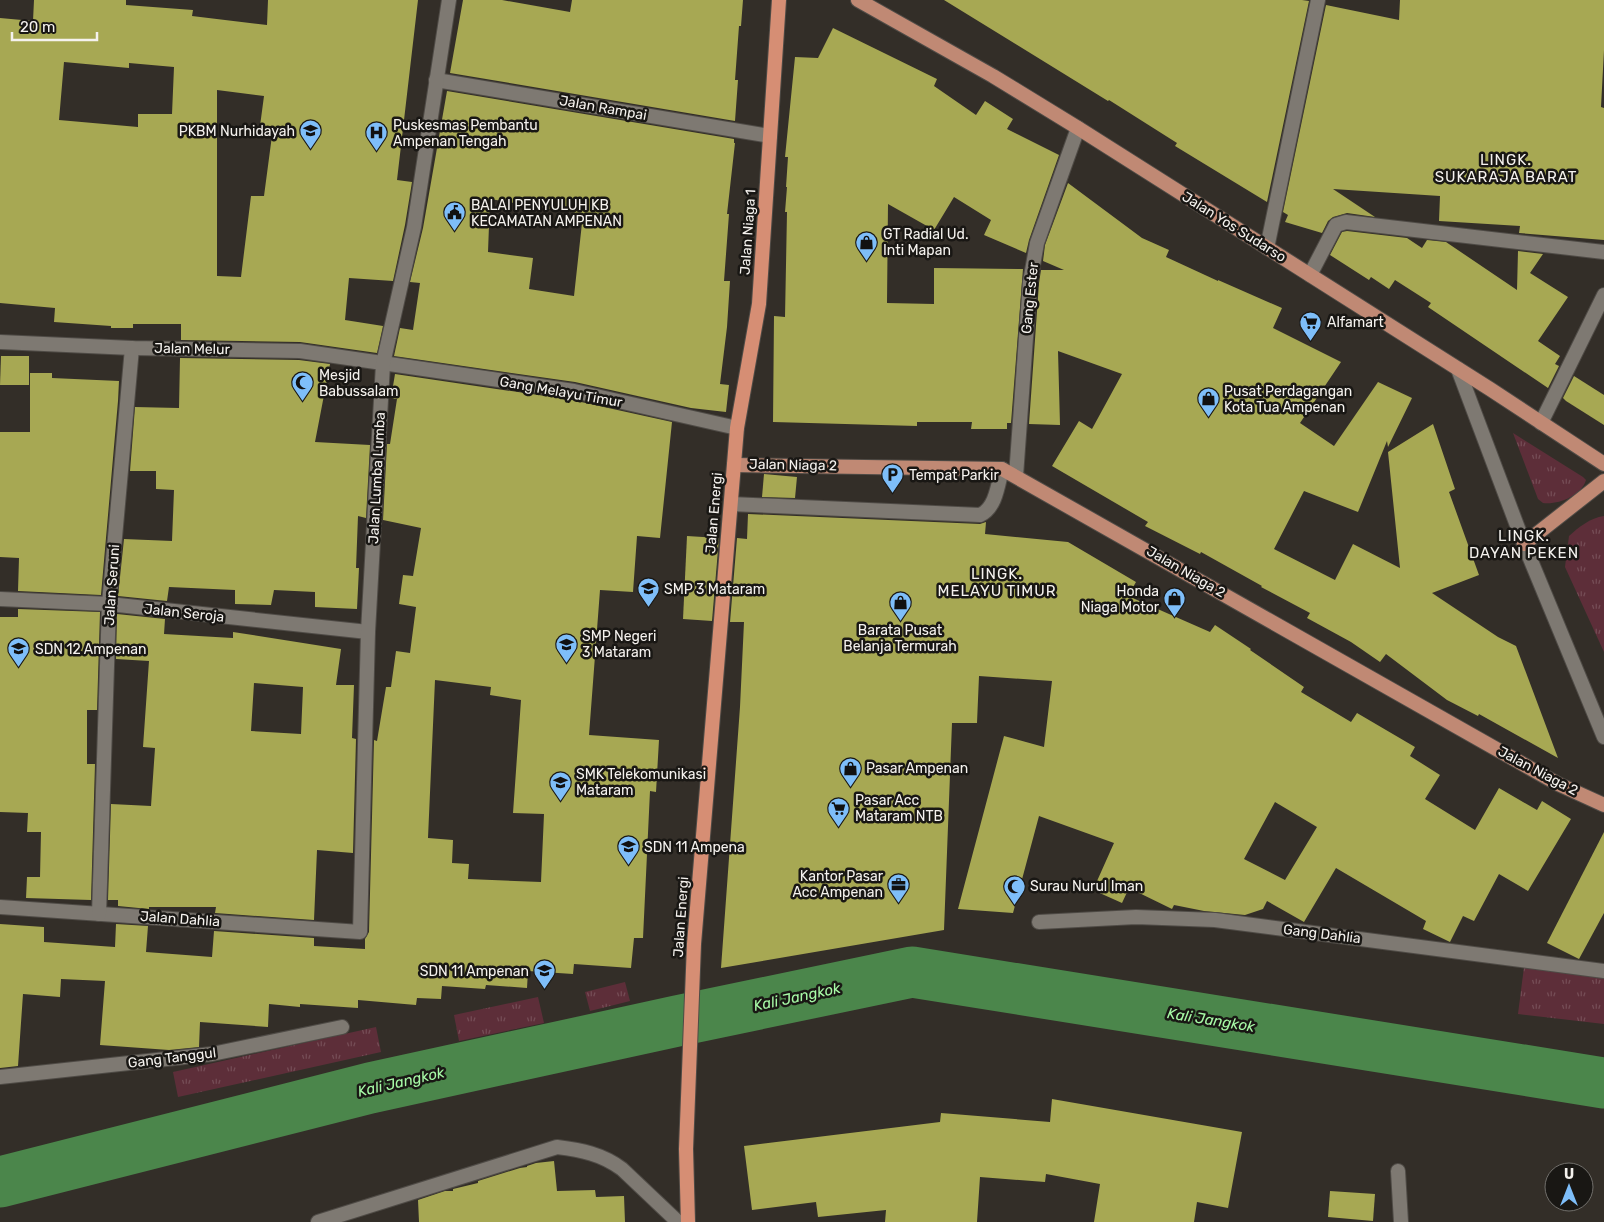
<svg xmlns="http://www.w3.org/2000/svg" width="1604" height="1222" viewBox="0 0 1604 1222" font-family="Rubik,sans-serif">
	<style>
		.park { fill: url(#park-tufts) }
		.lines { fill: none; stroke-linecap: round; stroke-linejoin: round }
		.river { stroke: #4b864b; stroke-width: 51 }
		.building { fill: #a7a853; fill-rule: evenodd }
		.service-casing { stroke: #4f4b46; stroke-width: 16 }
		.minor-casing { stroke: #4f4b46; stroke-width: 16 }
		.tertiary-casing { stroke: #4f4b46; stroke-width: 16 }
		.primary-casing { stroke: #4f4b46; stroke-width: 16 }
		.trunk-casing { stroke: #4f4b46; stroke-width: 16 }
		.service { stroke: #7e7972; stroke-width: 14 }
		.minor { stroke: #7e7972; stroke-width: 14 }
		.tertiary { stroke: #7e7972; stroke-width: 14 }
		.primary { stroke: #c08974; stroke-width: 14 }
		.trunk { stroke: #d68e74; stroke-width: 14 }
		.labels { text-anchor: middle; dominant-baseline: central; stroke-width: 5; stroke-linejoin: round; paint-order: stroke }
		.street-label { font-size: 14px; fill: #f5f2ee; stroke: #191714 }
		.poi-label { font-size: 14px; fill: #f5f2ee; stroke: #191714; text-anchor: start }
		.neighbourhood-label { font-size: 15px; letter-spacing: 1px; fill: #f5f2ee; stroke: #191714 }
		.water-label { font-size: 15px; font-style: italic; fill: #a7faa6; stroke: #191714 }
	</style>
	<defs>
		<pattern id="park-tufts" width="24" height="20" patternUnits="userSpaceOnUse" patternTransform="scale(1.25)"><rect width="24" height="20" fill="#5d2e39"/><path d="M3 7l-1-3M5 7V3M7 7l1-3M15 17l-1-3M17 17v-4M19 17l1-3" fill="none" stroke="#754d56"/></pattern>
	</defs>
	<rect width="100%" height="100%" fill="#332e28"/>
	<g class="park">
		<path d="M1513,433l70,44 3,3c-5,16 -28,25 -43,23l-5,-4z"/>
		<path d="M1604,516v136l-39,-85 4,-31c10,-9 21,-18 35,-20z"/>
		<path d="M1524,967l80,9v48l-86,-10z"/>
		<path d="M625,982l5,19 -40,10 -5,-19z"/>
		<path d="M538,997l6,26 -85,18 -5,-26z"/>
		<path d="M376,1027l5,25 -203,45 -5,-25z"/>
	</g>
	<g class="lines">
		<path class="river" d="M0,1182l370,-94 307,-67 235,-49 692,111"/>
	</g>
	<g class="building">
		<path d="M34,0h92v5l67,5 -1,6 75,9 1,-25h150l-21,180 15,2 -7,43 -12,56 -44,-3 -4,42 38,6 -6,27 -77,-11 -119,-2v-16h-48v4h-22v-2l-57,-4 1,-14 -55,-5v-285l33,3zM64,62l65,6v-5l45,4 -2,47h-34v13l-79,-7zM217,90l47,6 -4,30 13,2 -9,68h-13l-10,81 -24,-1z"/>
		<path d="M463,0h39l68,12 2,-12h171l-2,26h-2l-4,54h3l-3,41 -285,-48z"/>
		<path d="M944,0h358l7,1 -42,201 -92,-56 2,-3 -68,-43 -1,1z"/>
		<path d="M1400,0h204v50l-3,57 3,1v132l-85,-7 1,-7 -81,-5 1,-25 -107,-7 42,28 -28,-4 -14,4 -5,4 -6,12 -37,-11 3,-7 -5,-3 43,-207 73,15z"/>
		<path d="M833,28l104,51 -3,7 42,29 9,-14 28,18 -6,10 52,26 -30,85 -3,13 -42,-18 7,-15 -37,-23 -20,33 -46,-26 -1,99 47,1v-36l89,1 -12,154h-4v6h-36l1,-7h-55v4l-144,-4 1,-106 11,1 2,-105h-2l2,-25h-1l2,-30h-3l10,-100 23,1z"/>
		<path d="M447,91l287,48v4h1l-8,71h2l-5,67h6l-3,46 -7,57 9,1 -3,27 -35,-4 -116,-26 -181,-26 6,-28 13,2 7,-47 -10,-1 13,-54zM490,199l93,15 -9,82 -45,-7 4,-31 -45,-6z"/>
		<path d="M1068,183l74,55 27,12 -3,7 52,24v-1l64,28 -9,20 68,34 -41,61 34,23 44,-64 34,16 -24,49 -1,-6 -29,71 -54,-21 -30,58 61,31 18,-36 47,24 -12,-116 45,-28 22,65 -6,3 30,83 -47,18 66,44 18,9 42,112 -79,-44 -1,2 -31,-16 -61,-46 -6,8 -29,-20 -44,-24 3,-5 -49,-26 1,-1 -61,-34 -1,2 -55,-28 3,-4 -96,-56 27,-45 13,8 30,-55 -64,-23 2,74 -31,-1 10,-141 2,-13h23l-21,-9 2,-16z"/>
		<path d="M1347,231l60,7 15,10 5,-8 19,2 71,48 1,-39 25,3 -13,19 38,24 -30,44 22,15 -5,8 4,2 -11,22 -120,-81 3,-4 -36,-23 -6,9 -18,-12 -2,3 -39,-25 12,-23z"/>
		<path d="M1,356h28v29h-29z"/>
		<path d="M180,358l119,2 31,4 -15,78 55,3 -4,73 -8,-2 -2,52h3l-2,41 -42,-2v-15l-41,-2 -3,15 -36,-1v-14l-66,-3 -2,14 -49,-5 6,-57 48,2 2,-51 -18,-1v-18h-26l5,-64 44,1z"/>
		<path d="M30,373h22v5l67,3 -1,20 -17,194 -83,-4 1,-33 -19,-1v-125h30z"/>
		<path d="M395,374l177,26 100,22 -12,116 -23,-2 -4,56 -33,-2 -11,145 70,5 -3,52 -6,-1 -7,147h-9l-3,30 -57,-4 -1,10 -45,-3 -1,17 -41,-3 -1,4 -43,-3 -1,13 -24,-1 -1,7 -58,-5v8l-58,-4v3l-31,-3 -1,23 -68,-5 -1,25 -30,3 -69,-5 5,-64 -44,-2 -1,18 -37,-3 -5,72 -18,2v-144l44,3v15l71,5 1,-23 32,2 -2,26 66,5 2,-26 100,7v8l51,3v-10l4,-7 5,-192 3,1 9,-54h5l5,-36 14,2 6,-46 -17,-3 4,-29 10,1 8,-48 -38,-8 4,-76h3l7,-45 -6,-1zM435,680l56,7 -1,8 31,5 -8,113 31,1 -3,68 -73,-3 1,-15 -17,-1 1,-23 -25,-2z"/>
		<path d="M1574,376l30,19v30l-38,-24 -3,-3z"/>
		<path d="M764,474l33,3 -2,21 -33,-1z"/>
		<path d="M748,514l232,10 6,-2 -1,12 83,8 68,40 -8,14 82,36 5,-7 36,24 -1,1 54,37 -3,5 50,30 6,-9 58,34 -5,9 30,19 -15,24 50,31 24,-42 38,22 5,-9 29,18 -43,72 -29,-17 -25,47 -11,-5 -13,26 -27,-13 3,-8 -90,-53 -32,54 -37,-21 -4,8 -18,6 -41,-4 -30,-6 -2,4 -43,-21 -7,15 -29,-13 21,-47 -75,-27 -26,97 -55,-4 46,-173 40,11 8,-66 -73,-5 -2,47h-25l-8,207 -223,38 19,-261 4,-85h-14l7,-84 10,1zM1275,802l42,25 -32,53 -41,-21z"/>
		<path d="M687,536l32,2 -7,83 -29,-2z"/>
		<path d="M18,609l82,3 -3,98h-10v54h8l-4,136 -65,-2 1,-21h13l1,-45h-14l1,-19 -28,-1v-195h18z"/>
		<path d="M117,614l48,5 -1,15 69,4v-6l108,17 -5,36h18l-2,53 4,1 -3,114 -36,-3 -3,70 -99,-7 1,-6h-67v2l-31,-3v-6h-10l3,-96 40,2 4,-58 -12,-1 6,-86 -33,-2zM254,683l49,4 -2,47 -50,-3z"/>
		<path d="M1604,832v81l-25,46 -32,-16z"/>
		<path d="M1052,1099l190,33 -14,76 -31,-6 -3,20h-100l6,-38 -54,-10 -1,8 -65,-5 -3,45h-92l1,-12 -68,7 -2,-15 -64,8 -8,-64 196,-24 1,-9 109,9z"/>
		<path d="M554,1161l3,30 38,-1 1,7 28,-1 1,26h-206l-1,-22 27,-9h8v-2l25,-6v-2l42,-13 7,-1v-1l9,-3z"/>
		<path d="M1330,1191l45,3 -2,27 -45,-4z"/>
	</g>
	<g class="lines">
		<defs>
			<path id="service" d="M731,504l249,11c16,-7 18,-31 22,-46"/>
			<g id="minor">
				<path d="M436,80l334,56"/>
				<path d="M1267,248l51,-248"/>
				<path d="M1310,275l26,-50 10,-3 258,30"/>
				<path d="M0,342l132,6 168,3 274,40 163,37"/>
				<path d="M1541,423l63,-128"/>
				<path d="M1016,476l14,-194 7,-39 41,-115"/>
				<path d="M0,599l109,5 259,28"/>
				<path d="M0,907l360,25 8,-300 15,-268 31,-137 35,-227"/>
				<path d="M99,914l10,-310 23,-256"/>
				<path d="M1039,922l97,-5 79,3 389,51"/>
				<path d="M0,1077l212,-23 130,-27"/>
				<path d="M1398,1171l3,51"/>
				<path d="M318,1222l239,-75c24,3 45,7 65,22l56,53"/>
			</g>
			<path id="tertiary" d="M1458,369l66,175 80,193"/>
			<g id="primary">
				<path d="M858,0l135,76 85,52 412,261 114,75"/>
				<path d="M734,465l268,4 556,315 46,21"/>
				<path d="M1524,544l80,-63"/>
			</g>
			<path id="trunk" d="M688,1222l-2,-73 8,-205 43,-516 22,-124 20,-304"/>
		</defs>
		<use href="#service" class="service-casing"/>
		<use href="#minor" class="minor-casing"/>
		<use href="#tertiary" class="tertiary-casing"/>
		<use href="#primary" class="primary-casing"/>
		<use href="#trunk" class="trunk-casing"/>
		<use href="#service" class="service"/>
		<use href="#minor" class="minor"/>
		<use href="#tertiary" class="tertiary"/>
		<use href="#primary" class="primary"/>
		<use href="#trunk" class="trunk"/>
	</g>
	<defs>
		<symbol id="school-pin" viewBox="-11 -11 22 30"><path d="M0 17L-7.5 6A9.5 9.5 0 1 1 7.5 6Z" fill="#7ebef9" stroke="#191714"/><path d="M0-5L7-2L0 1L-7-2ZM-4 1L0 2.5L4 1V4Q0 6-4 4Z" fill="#111"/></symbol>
		<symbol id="hospital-pin" viewBox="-11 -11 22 30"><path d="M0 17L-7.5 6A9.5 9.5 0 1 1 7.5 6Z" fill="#7ebef9" stroke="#191714"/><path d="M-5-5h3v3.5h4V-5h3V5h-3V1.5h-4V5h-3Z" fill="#111"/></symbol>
		<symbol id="civic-pin" viewBox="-11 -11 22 30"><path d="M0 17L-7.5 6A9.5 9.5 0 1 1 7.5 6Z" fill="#7ebef9" stroke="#191714"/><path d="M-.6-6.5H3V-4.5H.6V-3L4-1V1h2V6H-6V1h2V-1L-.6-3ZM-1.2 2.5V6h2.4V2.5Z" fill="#111"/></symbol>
		<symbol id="shop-pin" viewBox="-11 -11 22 30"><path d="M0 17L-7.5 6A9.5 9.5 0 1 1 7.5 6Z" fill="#7ebef9" stroke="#191714"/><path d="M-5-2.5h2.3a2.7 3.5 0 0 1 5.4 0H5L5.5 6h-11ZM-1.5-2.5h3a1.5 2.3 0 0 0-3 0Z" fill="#111"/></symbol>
		<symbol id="supermarket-pin" viewBox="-11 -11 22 30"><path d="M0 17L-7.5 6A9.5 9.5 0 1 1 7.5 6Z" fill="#7ebef9" stroke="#191714"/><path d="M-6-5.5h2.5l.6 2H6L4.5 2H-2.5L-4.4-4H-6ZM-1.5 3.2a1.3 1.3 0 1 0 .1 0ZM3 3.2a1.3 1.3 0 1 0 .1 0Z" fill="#111"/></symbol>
		<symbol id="mosque-pin" viewBox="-11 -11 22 30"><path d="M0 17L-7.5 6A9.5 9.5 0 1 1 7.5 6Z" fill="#7ebef9" stroke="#191714"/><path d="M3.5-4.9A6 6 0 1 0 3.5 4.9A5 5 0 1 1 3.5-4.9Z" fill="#111"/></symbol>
		<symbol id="parking-pin" viewBox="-11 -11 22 30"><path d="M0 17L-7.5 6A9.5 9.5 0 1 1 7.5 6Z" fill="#7ebef9" stroke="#191714"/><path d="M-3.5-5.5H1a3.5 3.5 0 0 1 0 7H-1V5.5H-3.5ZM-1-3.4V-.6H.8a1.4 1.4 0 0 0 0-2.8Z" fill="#111"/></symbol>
		<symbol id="office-pin" viewBox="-11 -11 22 30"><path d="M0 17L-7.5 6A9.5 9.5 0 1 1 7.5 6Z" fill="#7ebef9" stroke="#191714"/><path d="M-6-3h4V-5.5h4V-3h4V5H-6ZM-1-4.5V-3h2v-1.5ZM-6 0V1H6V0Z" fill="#111"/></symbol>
	</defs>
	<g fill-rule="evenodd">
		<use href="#school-pin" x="298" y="118" width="25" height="34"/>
		<use href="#hospital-pin" x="364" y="120" width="25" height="34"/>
		<use href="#civic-pin" x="442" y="200" width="25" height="34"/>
		<use href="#shop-pin" x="854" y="230" width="25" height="34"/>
		<use href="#supermarket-pin" x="1298" y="310" width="25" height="34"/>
		<use href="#mosque-pin" x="290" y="370" width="25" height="34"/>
		<use href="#shop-pin" x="1196" y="386" width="25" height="34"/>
		<use href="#parking-pin" x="880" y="462" width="25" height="34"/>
		<use href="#school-pin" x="636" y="576" width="25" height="34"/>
		<use href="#shop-pin" x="1162" y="586" width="25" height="34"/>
		<use href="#shop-pin" x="888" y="590" width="25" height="34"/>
		<use href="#school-pin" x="554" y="632" width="25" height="34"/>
		<use href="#school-pin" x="6" y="636" width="25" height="34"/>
		<use href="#shop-pin" x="838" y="756" width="25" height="34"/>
		<use href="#school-pin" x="548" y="770" width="25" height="34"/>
		<use href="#supermarket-pin" x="826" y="796" width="25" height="34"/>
		<use href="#school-pin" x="616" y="834" width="25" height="34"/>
		<use href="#office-pin" x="886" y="872" width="25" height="34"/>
		<use href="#mosque-pin" x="1002" y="874" width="25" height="34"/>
		<use href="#school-pin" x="532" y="958" width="25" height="34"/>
	</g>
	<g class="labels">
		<g class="street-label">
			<text transform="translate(603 108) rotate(10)">Jalan Rampai</text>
			<text transform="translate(1234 227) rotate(32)">Jalan Yos Sudarso</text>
			<text transform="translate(748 232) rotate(-86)">Jalan Niaga 1</text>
			<text transform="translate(1030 298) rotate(-84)">Gang Ester</text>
			<text transform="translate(192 349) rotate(1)">Jalan Melur</text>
			<text transform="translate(561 392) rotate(10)">Gang Melayu Timur</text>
			<text transform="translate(793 465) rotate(1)">Jalan Niaga 2</text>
			<text transform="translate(377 478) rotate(-87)">Jalan Lumba Lumba</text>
			<text transform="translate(714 513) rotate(-85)">Jalan Energi</text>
			<text transform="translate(1186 572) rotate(30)">Jalan Niaga 2</text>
			<text transform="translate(112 585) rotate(-86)">Jalan Seruni</text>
			<text transform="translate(184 613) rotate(6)">Jalan Seroja</text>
			<text transform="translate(1538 771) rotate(28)">Jalan Niaga 2</text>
			<text transform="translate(681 917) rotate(-86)">Jalan Energi</text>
			<text transform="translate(180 919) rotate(4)">Jalan Dahlia</text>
			<text transform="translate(1322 934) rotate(7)">Gang Dahlia</text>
			<text transform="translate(172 1058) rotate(-7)">Gang Tanggul</text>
		</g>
		<g class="poi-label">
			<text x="393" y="125">Puskesmas Pembantu<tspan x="393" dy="16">Ampenan Tengah</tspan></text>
			<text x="295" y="131" text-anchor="end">PKBM Nurhidayah</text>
			<text x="471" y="205">BALAI PENYULUH KB<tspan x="471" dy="16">KECAMATAN AMPENAN</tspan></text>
			<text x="883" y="234">GT Radial Ud.<tspan x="883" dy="16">Inti Mapan</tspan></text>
			<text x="1327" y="322">Alfamart</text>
			<text x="319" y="375">Mesjid<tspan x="319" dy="16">Babussalam</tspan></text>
			<text x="1224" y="391">Pusat Perdagangan<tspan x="1224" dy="16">Kota Tua Ampenan</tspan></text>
			<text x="909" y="475">Tempat Parkir</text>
			<text x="664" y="589">SMP 3 Mataram</text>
			<text x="1159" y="591" text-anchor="end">Honda<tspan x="1159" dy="16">Niaga Motor</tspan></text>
			<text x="900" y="630" text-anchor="middle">Barata Pusat<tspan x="900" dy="16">Belanja Termurah</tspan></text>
			<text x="582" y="636">SMP Negeri<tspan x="582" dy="16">3 Mataram</tspan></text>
			<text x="35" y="649">SDN 12 Ampenan</text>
			<text x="866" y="768">Pasar Ampenan</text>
			<text x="576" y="774">SMK Telekomunikasi<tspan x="576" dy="16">Mataram</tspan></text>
			<text x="855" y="800">Pasar Acc<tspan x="855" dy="16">Mataram NTB</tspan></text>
			<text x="644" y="847">SDN 11 Ampena</text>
			<text x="883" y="876" text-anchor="end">Kantor Pasar<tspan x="883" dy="16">Acc Ampenan</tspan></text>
			<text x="1030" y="886">Surau Nurul Iman</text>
			<text x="529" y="971" text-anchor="end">SDN 11 Ampenan</text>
		</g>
		<g class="neighbourhood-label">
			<text x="1506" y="160">LINGK.<tspan x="1506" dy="17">SUKARAJA BARAT</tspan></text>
			<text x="1524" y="536">LINGK.<tspan x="1524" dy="17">DAYAN PEKEN</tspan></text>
			<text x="997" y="574">LINGK.<tspan x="997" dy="17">MELAYU TIMUR</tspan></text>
		</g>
		<g class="water-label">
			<text transform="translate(797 997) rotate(-12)">Kali Jangkok</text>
			<text transform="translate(1211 1020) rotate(9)">Kali Jangkok</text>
			<text transform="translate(401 1082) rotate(-13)">Kali Jangkok</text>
		</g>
	</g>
	<g transform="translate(1569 1187)"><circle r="24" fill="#191714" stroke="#716f6b"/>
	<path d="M0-4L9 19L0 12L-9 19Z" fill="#7ebef9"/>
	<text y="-8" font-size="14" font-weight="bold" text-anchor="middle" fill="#f5f2ee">U</text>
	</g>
	<path d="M12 32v8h85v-8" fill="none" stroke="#f5f2ee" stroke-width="2.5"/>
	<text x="20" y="32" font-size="15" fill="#f5f2ee" stroke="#191714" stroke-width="4" paint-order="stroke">20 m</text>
</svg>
